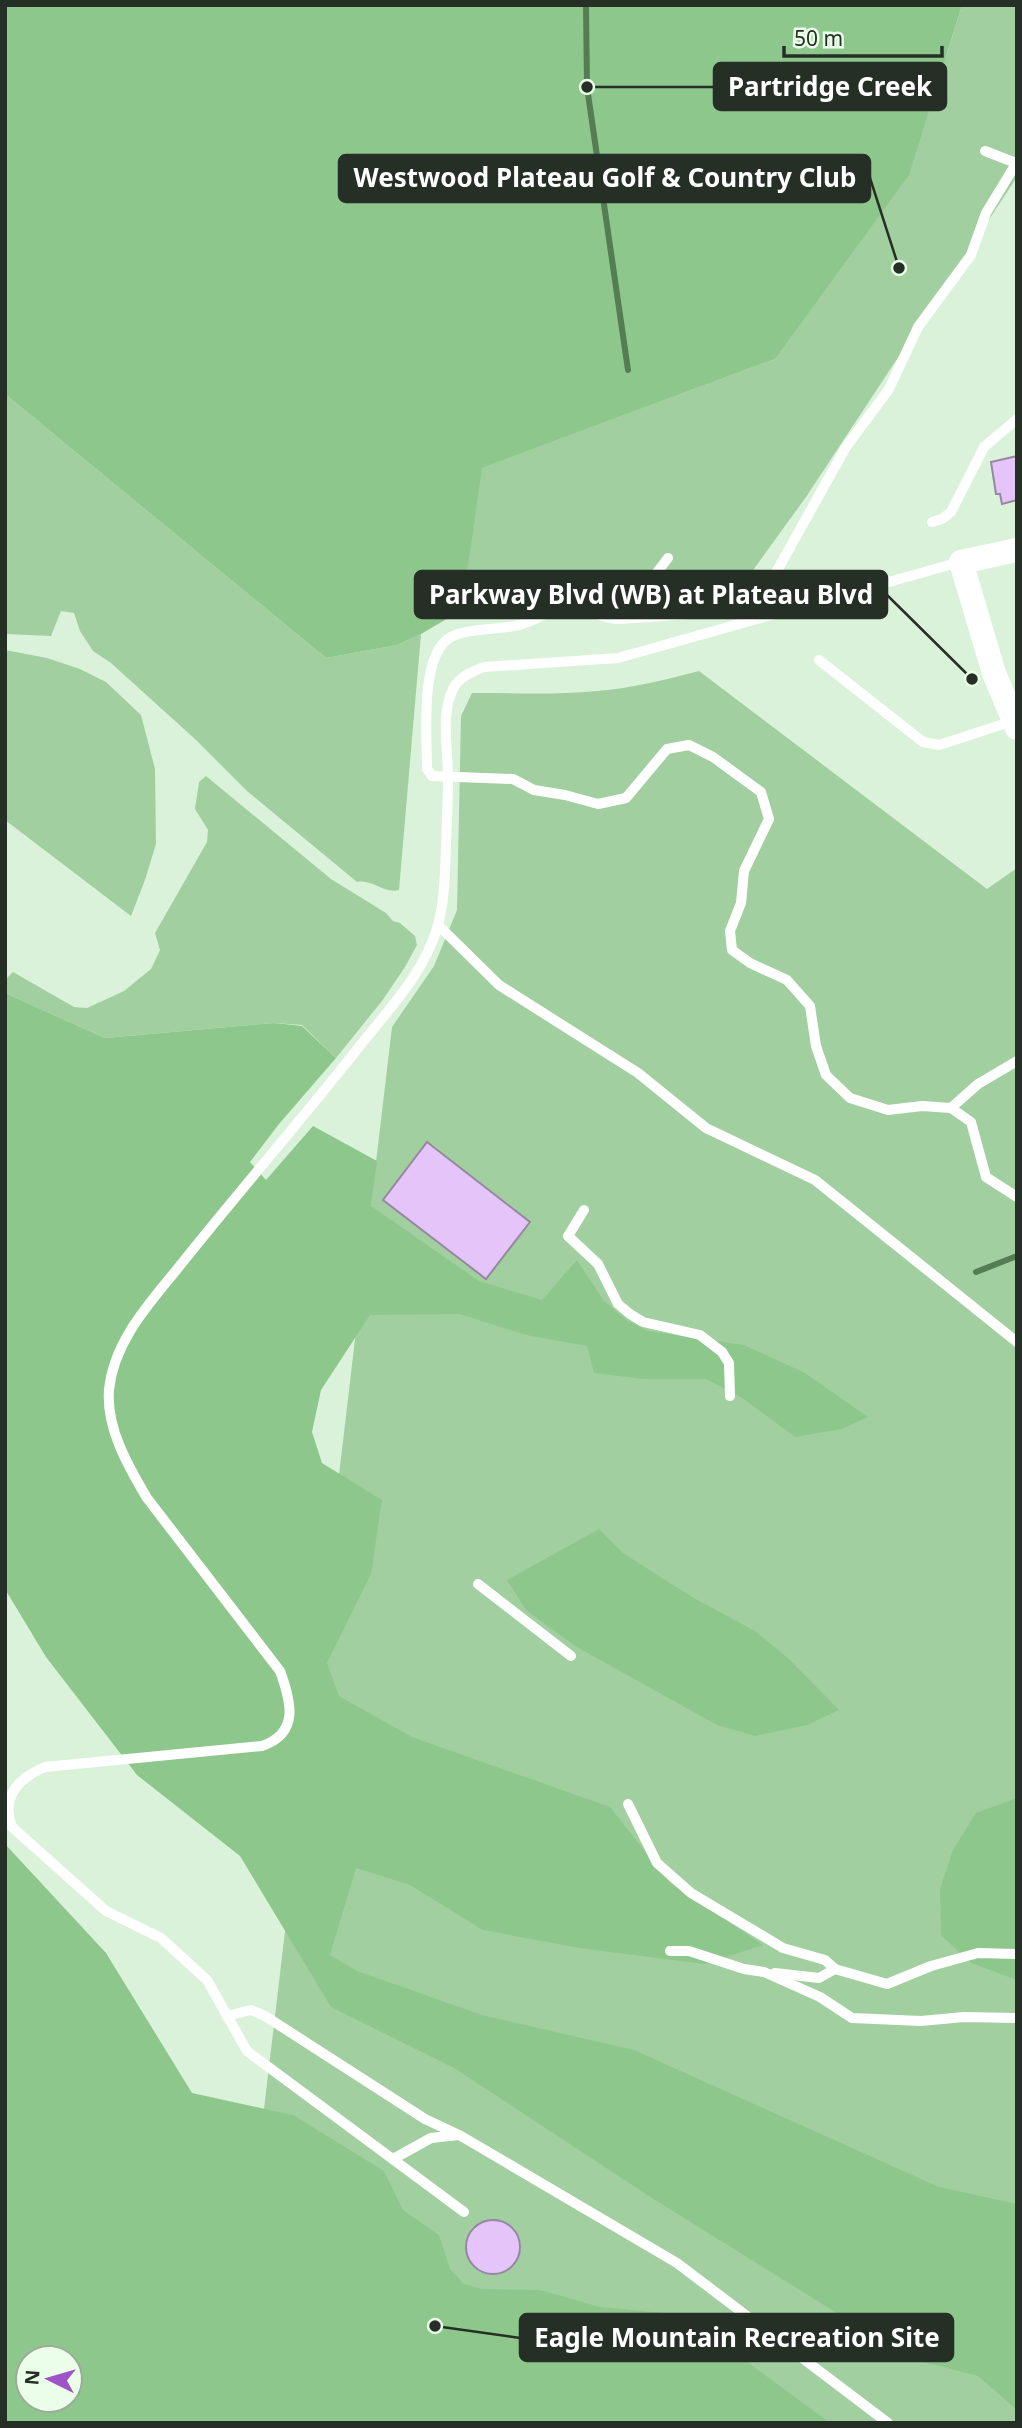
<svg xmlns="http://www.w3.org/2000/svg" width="1022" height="2428" viewBox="0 0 1022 2428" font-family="'Noto Sans',sans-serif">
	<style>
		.green { fill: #a2cfa0 }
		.forest { fill: #8ec78c; fill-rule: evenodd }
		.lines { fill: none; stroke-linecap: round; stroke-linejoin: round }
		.stream { stroke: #547d53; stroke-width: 6 }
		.building { fill: #e5c4fa; stroke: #9788a2; stroke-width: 2 }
		.service { stroke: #fff; stroke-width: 10 }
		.tertiary { stroke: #fff; stroke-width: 24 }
		.leader { fill: none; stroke: #262f26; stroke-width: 2.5 }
		.callout-dot { fill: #262f26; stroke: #eafee9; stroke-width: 2.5 }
		.callout { fill: #262f26; stroke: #262f26; stroke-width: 2.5 }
		.callout-label { font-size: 26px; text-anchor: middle; font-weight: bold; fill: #fff }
	</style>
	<rect width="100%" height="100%" fill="#daf2d9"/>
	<g class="green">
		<path d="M962,5h55v172l-211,320 -63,87 -281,26 19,-142 294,-109 171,-302z"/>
		<path d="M5,394l321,264 71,-13 24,-11 -22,256c-16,4 -26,-11 -42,-8l-110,-91 -52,-52 -84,-76 -18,-12 -13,-20 -6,-18 -13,-2 -10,25 -46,-2z"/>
		<path d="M5,650l42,8 33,11 26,13 35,33 14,54 1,75 -11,36 -14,36 -126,-96z"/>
		<path d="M699,671l288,218 30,-21v1555h-785l175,-119 -143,-195 128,-1082 42,-61 23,-56 4,-194 11,-23c42,0 84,2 125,-2 35,-3 68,-11 102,-20z"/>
		<path d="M206,776l125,103 55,34 7,8 7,2 15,13 2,9 -12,22 -23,34 -46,57 -34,-33 -28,-2 -169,15 -100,-45v-13l8,-8 61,35 13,1 37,-17 27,-22 9,-19 -5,-17 52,-91 1,-12 -13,-21 4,-27z"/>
	</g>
	<g class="forest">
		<path d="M5,5h957l-53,170 -134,184 -293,109 -20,142 -41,24 -24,11 -71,13 -321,-264z"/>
		<path d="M5,993l100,45 169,-15 28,3 34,32 -57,66 -29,38 16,18 47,-54 64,35 -6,45 108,75 63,19 35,-40 27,41 24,20 20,10 96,14 61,28 63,44 -26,12 -47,8 -54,-40 -35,-18h-62l-50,-6 -7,-27 -61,-11 -66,-21 -90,1 -49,75 -9,42 10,31 60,37 -11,74 -44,89 12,33 73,41 198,70 60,76 93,62 -58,19 -126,-16 -96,-18 -73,-45 -54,-17 -26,87 27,16 125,44 152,35 305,137 78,17v206l-39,-34 -85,-22 -53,-39 -188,-117 -198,-130 -123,-61 -91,-151 -103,-81 -91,-118 -41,-68z"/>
		<path d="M599,1529l24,24 69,44 63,34 34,28 50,51 -32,15 -52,11 -38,-11 -142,-79 -49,-36 -19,-30z"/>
		<path d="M1017,1798v182l-46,-17 -30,-28 -1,-46 13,-39 23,-37z"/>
		<path d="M5,1844l101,109 86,140 101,22 91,56 19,39 36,25 11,34 14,15 18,5 58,1 60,17 84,8 146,108h-825zM70,2358v42h-42v-42z"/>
	</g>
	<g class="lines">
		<g class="stream">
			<path d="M586,5l1,82 41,283"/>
			<path d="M976,1272l41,-16"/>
		</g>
	</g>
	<g class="building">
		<path d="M1017,456v44l-15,4 -2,-10h-4l-5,-32z"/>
		<path d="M427,1142l103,80 -44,57 -103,-79z"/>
		<circle cx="493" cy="2247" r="27"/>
	</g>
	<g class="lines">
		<g class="service">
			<path d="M985,151l31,12"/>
			<path d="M1017,162l-31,51 -15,42 -53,72 -29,62 -43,58 -82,147 -62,19 -81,6c-19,1 -37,-14 -57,-11 -15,1 -30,14 -45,17 -19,5 -51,3 -68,12 -32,17 -24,101 -24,132l5,7 81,3 21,11 31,5 33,9 28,-6 41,-49 22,-4 24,12 48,35 8,27 -25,52 -3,32 -11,28 2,19 18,13 37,17 23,26 6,40 10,29 24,23 38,12 34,-4 29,2 20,14 15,55 31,20"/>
			<path d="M932,522l10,-3 9,-7 33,-65 33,-28"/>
			<path d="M621,619l47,-61"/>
			<path d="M819,660l104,82 16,3 74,-24"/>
			<path d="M438,925l61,60 139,88 68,55 109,52 202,162"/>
			<path d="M951,1108l27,-24 39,-23"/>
			<path d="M584,1210l-16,26 30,28 20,40 12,10 13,8 57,13 22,17 7,11 1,33"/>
			<path d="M478,1584l93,72"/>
			<path d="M628,1804l29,59 34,30 92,55 42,12 10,9"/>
			<path d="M670,1951h19l55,18 20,3 56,25 32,21 69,3 43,-4 53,1"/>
			<path d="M775,1973l44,5 16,-9 52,15 44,-18 47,-13 39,1"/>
			<path d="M227,2016l24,-6 14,6 160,103 36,17 216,127 211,160"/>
			<path d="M393,2159l38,-21 27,-3"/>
			<path d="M464,2212l-217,-161 -40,-71 -46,-42 -55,-27 -94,-84c-12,-31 7,-49 33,-60l217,-21c38,-13 29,-45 18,-75l-133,-173c-19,-32 -41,-70 -38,-108 5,-51 43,-89 73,-127 59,-74 122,-146 181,-221 27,-34 62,-71 74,-114 8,-27 8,-55 9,-83 1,-23 2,-46 2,-69 0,-28 -8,-63 6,-89 7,-11 18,-15 30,-20l134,-9 342,-96"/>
		</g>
		<path class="tertiary" d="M1017,550l-56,12 33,111 23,55"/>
	</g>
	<path class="leader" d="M587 87L714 87M899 268L870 178M972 679L887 595M435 2326L520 2338"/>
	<g class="callout-dot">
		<circle cx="587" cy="87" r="7"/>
		<circle cx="899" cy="268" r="7"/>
		<circle cx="972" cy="679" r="7"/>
		<circle cx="435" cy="2326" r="7"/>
	</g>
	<g class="callout">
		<rect x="714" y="63" width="232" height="47" rx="7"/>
		<rect x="339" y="155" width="531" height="47" rx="7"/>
		<rect x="415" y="571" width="472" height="47" rx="7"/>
		<rect x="520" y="2314" width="433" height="47" rx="7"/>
	</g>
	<g class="callout-label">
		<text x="830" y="96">Partridge Creek</text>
		<text x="605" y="187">Westwood Plateau Golf &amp; Country Club</text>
		<text x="651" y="604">Parkway Blvd (WB) at Plateau Blvd</text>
		<text x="737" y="2347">Eagle Mountain Recreation Site</text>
	</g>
	<rect width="1022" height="2428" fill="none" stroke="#262f26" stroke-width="14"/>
	<g transform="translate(49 2379) rotate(275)"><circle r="33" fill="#eafee9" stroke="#9cab9b" stroke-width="2"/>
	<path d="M0-5L12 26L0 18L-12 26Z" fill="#9e53c6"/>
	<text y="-10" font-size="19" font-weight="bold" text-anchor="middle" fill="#262f26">N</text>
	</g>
	<path d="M784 46v10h158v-10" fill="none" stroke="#262f26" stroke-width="3.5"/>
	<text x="794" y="46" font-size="21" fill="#262f26" stroke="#eafee9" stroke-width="5" paint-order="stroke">50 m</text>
</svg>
